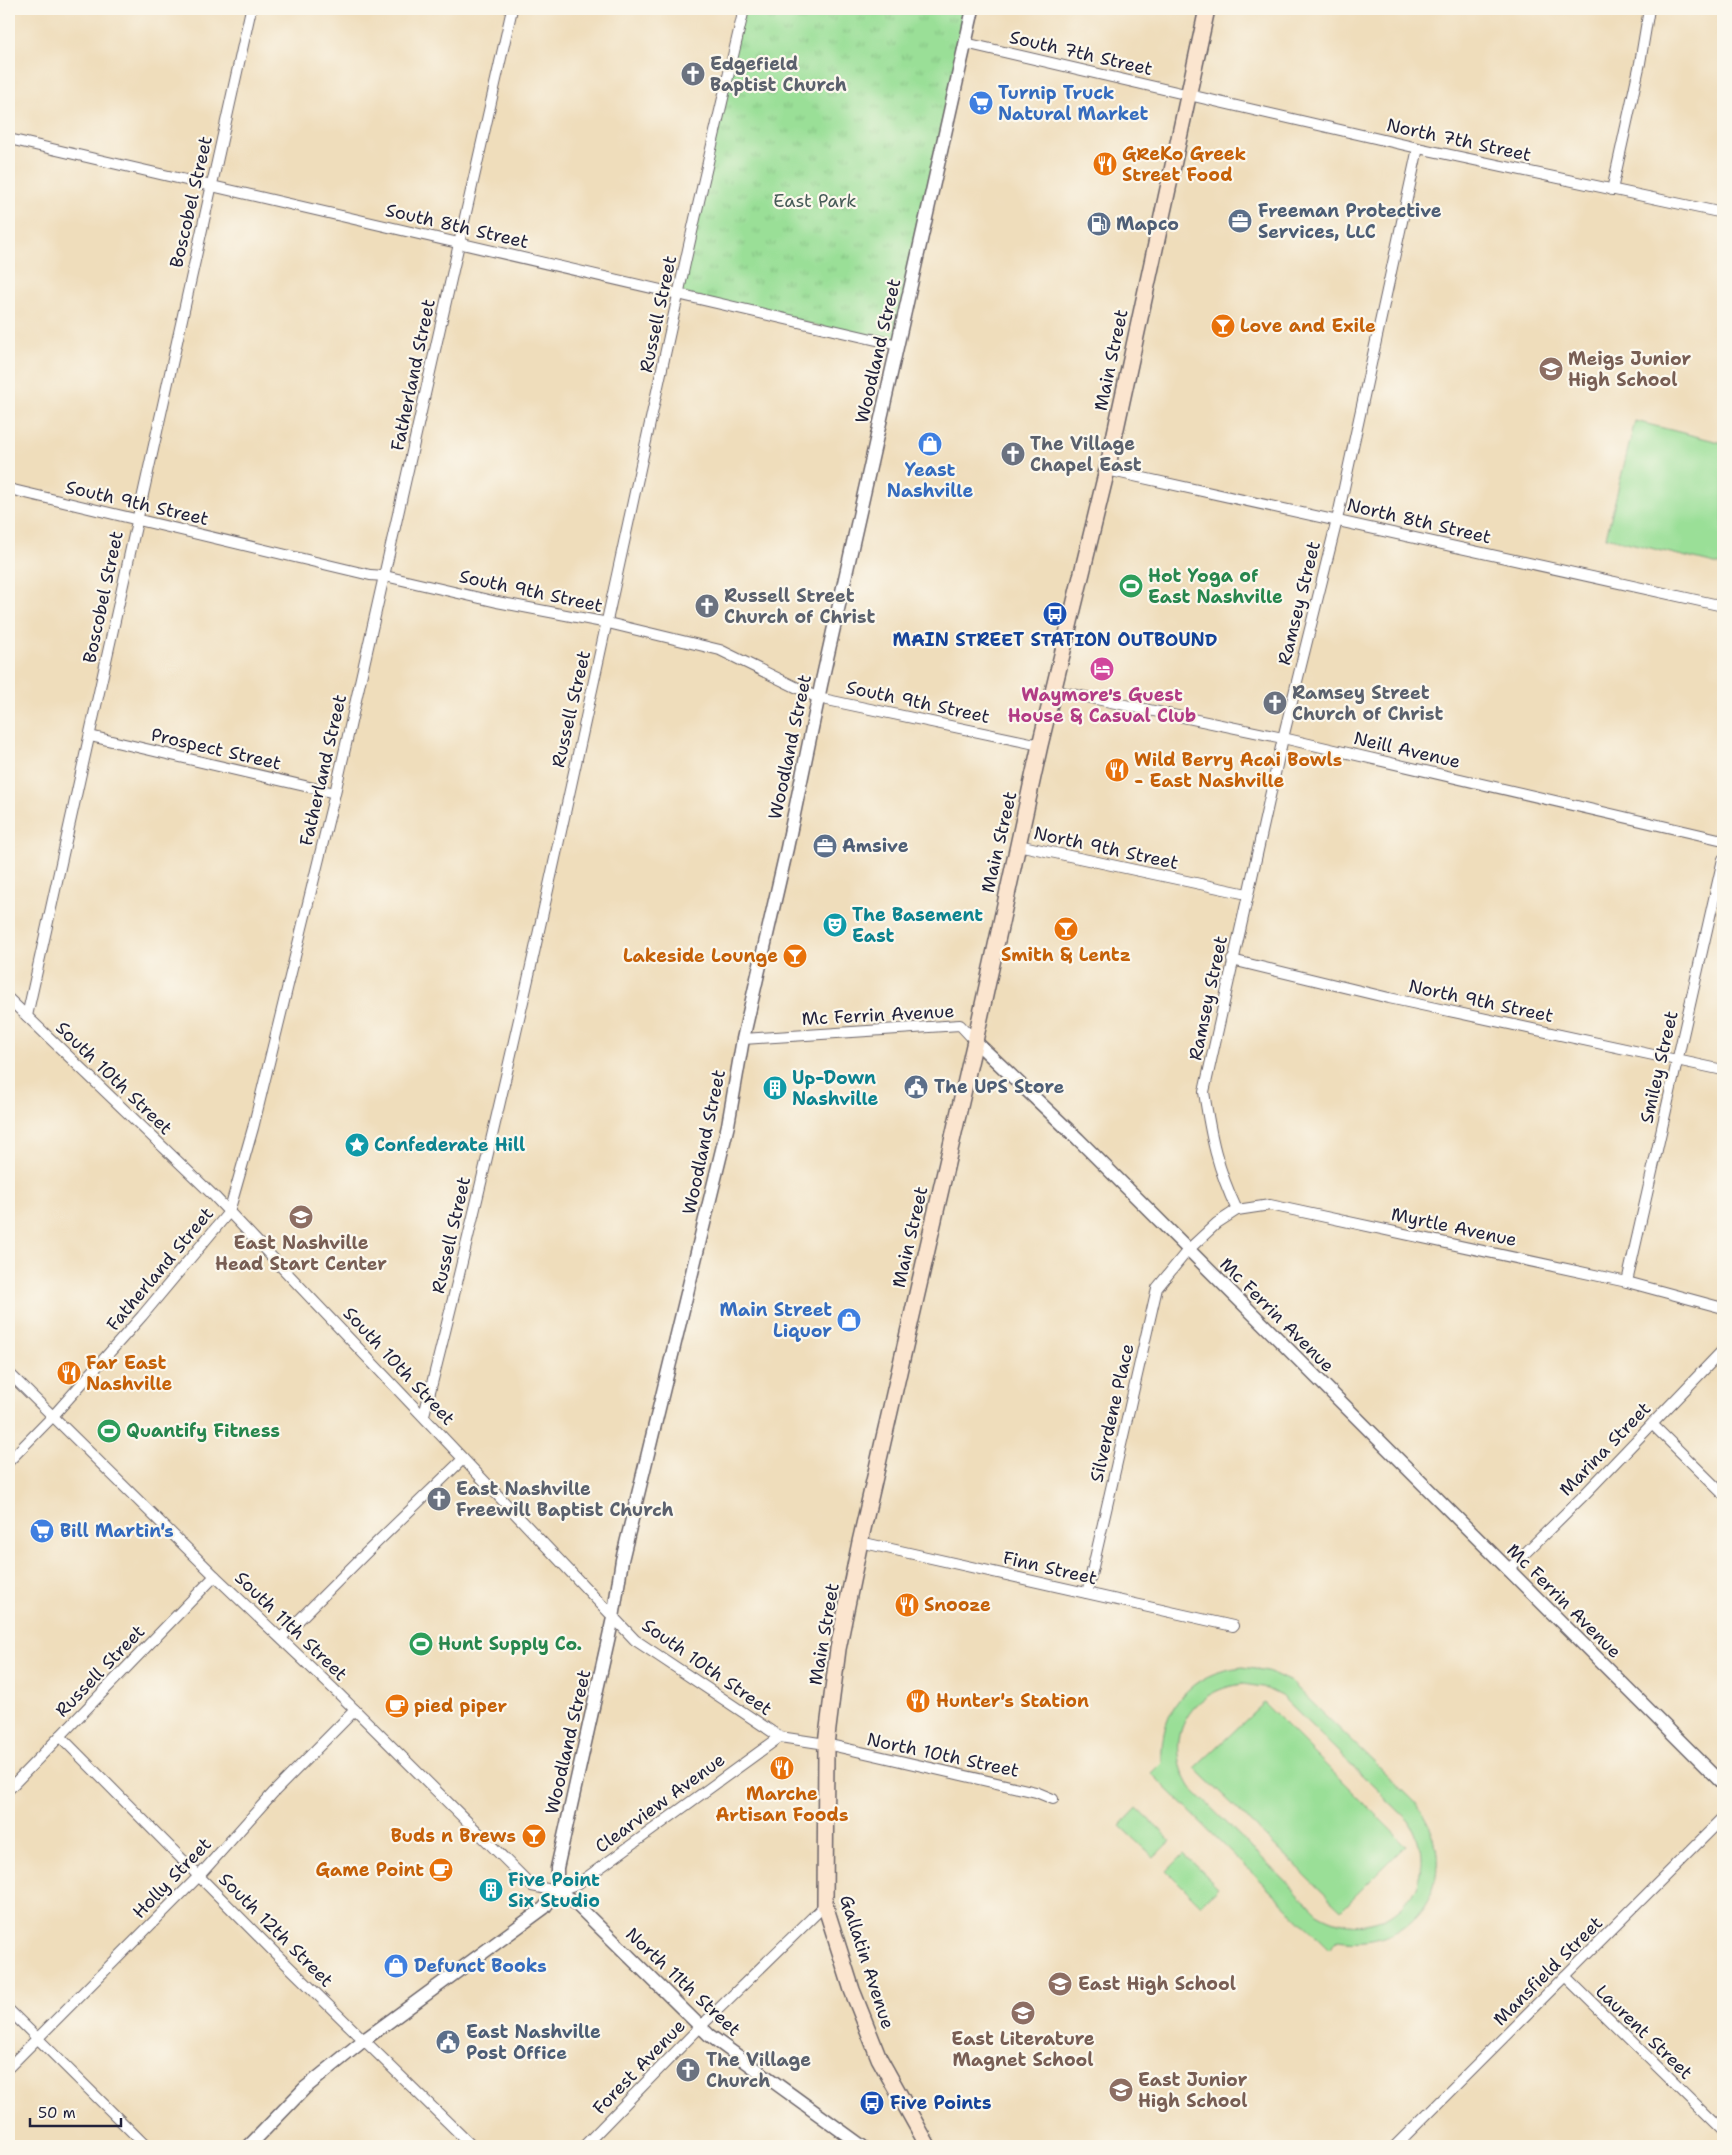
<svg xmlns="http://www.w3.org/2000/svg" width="1732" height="2155" viewBox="0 0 1732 2155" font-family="'Shantell Sans',sans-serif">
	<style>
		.grass { fill: #9adf97; stroke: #5e8069; fill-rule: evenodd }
		.park { fill: url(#park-tufts); stroke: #5e8069 }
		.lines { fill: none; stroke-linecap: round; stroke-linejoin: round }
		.minor-casing { stroke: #6a6368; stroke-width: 12 }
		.tertiary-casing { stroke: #6a6368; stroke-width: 15 }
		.secondary-casing { stroke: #6a6368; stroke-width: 18 }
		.minor { stroke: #fff; stroke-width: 10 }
		.tertiary { stroke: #fff; stroke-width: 12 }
		.secondary { stroke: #fbe5cf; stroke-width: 15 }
		.labels { text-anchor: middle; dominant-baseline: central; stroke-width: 4.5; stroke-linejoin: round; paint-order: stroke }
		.street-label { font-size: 18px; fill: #22223b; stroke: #fbf7ec }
		.worship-label { font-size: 18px; font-weight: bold; fill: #5b616d; stroke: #fbf7ec; text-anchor: start }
		.shop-label { font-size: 18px; font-weight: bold; fill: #366cbe; stroke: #fbf7ec; text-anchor: start }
		.food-label { font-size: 18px; font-weight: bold; fill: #c56008; stroke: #fbf7ec; text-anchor: start }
		.park-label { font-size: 18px; fill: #465b57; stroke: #fbf7ec }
		.service-label { font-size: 18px; font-weight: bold; fill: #4e5e75; stroke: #fbf7ec; text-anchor: start }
		.education-label { font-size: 18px; font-weight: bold; fill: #785e54; stroke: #fbf7ec; text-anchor: start }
		.leisure-label { font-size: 18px; font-weight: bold; fill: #27864d; stroke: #fbf7ec; text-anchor: start }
		.transit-label { font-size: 18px; font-weight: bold; fill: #164399; stroke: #fbf7ec }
		.hotel-label { font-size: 18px; font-weight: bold; fill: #b23c85; stroke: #fbf7ec }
		.culture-label { font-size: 18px; font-weight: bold; fill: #0d838f; stroke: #fbf7ec; text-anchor: start }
	</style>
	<defs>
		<pattern id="park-tufts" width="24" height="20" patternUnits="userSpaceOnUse" patternTransform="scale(1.25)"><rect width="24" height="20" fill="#9adf97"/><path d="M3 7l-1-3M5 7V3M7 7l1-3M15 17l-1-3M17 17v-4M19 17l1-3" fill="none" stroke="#84bf83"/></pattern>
	</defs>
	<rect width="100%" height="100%" fill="#fbf7ec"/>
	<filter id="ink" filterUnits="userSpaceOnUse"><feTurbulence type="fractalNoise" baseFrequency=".02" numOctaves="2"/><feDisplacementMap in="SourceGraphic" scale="10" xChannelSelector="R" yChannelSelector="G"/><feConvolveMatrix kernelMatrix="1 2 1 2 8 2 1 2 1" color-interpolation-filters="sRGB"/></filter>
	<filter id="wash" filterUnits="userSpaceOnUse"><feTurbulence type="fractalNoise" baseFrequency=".0096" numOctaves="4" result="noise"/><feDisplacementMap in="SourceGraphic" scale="20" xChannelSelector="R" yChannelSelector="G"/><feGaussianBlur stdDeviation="1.12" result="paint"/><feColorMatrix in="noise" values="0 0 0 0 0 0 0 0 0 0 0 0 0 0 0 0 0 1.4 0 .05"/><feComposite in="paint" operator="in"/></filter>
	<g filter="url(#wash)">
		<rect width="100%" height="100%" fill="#efddbb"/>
		<g class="grass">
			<path d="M1635,421l88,22v123l-117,-29z"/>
			<path d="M419,1634l13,11 -9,9 -12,-12z"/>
			<path d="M1243,1667l25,4 23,11 123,119c54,64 8,153 -76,139l-9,9 -178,-176 11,-11c-3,-53 28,-90 81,-95zM1243,1684l20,3 18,9 128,125c40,64 -27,131 -91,92l-127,-125c-30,-47 -3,-98 52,-104z"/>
			<path d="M1264,1703l142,142 -65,65 -146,-142z"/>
			<path d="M1137,1808l34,33 -17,17 -34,-32z"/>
			<path d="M1184,1854l34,33 -17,18 -34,-34z"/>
		</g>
		<path class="park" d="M744,9h230l-76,336 -220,-53z"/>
	</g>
	<g filter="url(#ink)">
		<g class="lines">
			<defs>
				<g id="minor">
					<path d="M965,43l453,105 305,65"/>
					<path d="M9,139c296,69 593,135 889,206"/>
					<path d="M1612,190l28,-127 9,-54"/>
					<path d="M1107,470l616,136"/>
					<path d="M9,489l361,86 15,1 112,26 111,21 112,27 98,48 222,47"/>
					<path d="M1053,690l230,48 440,102"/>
					<path d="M90,736l245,57"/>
					<path d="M1018,845l229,49"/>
					<path d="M1232,960l157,38 334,72"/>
					<path d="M9,999l206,198 420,443 145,97 46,7 210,48 17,7"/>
					<path d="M27,1016l224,-1007"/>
					<path d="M743,1039l217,-14 15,16"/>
					<path d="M1237,1210c-20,-42 -26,-73 -33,-118l79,-354 54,-218 81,-372"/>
					<path d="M1627,1282l96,-423"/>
					<path d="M9,1373l206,203 125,119 192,191 25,5 22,-8 201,-146"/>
					<path d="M424,1415c95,-372 172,-749 255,-1124 20,-94 43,-188 65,-282"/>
					<path d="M1652,1424l71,70"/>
					<path d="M9,1461l44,-45 89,-100 87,-104 24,-84 82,-335 177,-784"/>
					<path d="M860,1542l373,84"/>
					<path d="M1508,1570l73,-72 142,-148"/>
					<path d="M1087,1593l70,-305 31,-38 29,-27 20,-13 33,-5 357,77 96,26"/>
					<path d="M281,1638l85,-85 97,-94"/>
					<path d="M60,1736l216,218 196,192"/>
					<path d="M9,1789l206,-213"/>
					<path d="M1565,1976l158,155"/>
					<path d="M9,2010l137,136"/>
					<path d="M9,2067l190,-191 74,-83 82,-83"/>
					<path d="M584,2146l116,-119 125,-122"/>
					<path d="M1395,2146l328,-328"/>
					<path d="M1722,2146l1,-1"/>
				</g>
				<g id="tertiary">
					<path d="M975,1041l103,98 645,645"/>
					<path d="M557,1891l16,10 136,134 153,111"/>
					<path d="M249,2146l56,-58 59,-48 180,-132 13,-17v-23l56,-250 9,-58 106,-435 15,-86 44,-191 34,-163 152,-676"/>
				</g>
				<path id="secondary" d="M928,2146l-49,-88 -27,-68 -27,-85 1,-161 12,-95 22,-107 115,-501 65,-296 67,-275 100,-461"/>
			</defs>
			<use href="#minor" class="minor-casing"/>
			<use href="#tertiary" class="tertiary-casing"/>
			<use href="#secondary" class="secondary-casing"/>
			<use href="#minor" class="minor"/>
			<use href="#tertiary" class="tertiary"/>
			<use href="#secondary" class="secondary"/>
		</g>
	</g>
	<defs>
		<symbol id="church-disc" viewBox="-11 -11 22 22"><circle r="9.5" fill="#6b7280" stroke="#fbf7ec"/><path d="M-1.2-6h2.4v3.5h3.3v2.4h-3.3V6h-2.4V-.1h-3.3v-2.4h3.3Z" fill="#fff"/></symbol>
		<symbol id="supermarket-disc" viewBox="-11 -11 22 22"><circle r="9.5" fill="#3f7fe0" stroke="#fbf7ec"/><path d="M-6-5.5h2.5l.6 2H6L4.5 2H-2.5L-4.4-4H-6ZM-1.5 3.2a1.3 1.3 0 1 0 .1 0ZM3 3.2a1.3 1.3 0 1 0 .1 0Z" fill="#fff"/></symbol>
		<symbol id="restaurant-disc" viewBox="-11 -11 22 22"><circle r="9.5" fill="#e8710a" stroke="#fbf7ec"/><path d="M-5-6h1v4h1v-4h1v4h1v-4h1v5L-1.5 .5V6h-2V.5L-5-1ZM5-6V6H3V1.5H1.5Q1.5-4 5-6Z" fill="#fff"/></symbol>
		<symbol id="office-disc" viewBox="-11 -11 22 22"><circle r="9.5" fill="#5c6f8a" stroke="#fbf7ec"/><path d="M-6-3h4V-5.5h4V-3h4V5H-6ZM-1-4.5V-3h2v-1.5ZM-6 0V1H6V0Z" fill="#fff"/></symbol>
		<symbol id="fuel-disc" viewBox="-11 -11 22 22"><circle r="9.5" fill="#5c6f8a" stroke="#fbf7ec"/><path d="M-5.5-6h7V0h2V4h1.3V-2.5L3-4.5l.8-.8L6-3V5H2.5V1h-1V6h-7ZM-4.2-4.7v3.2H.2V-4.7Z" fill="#fff"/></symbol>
		<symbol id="bar-disc" viewBox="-11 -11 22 22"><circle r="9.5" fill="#e8710a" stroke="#fbf7ec"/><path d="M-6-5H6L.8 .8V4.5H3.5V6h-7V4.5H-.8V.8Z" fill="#fff"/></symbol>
		<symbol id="school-disc" viewBox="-11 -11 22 22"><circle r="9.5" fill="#8d6e63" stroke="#fbf7ec"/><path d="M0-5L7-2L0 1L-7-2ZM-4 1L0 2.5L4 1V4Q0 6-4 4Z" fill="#fff"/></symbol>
		<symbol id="shop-disc" viewBox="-11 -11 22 22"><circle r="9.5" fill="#3f7fe0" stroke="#fbf7ec"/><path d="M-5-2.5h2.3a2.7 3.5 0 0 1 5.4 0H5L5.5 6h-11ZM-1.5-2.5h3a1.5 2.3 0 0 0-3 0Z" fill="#fff"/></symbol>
		<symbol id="stadium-disc" viewBox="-11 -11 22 22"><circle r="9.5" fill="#2e9e5b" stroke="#fbf7ec"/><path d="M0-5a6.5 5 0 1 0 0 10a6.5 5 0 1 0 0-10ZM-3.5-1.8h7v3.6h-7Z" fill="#fff"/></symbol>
		<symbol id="bus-disc" viewBox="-11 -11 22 22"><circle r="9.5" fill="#1a4fb4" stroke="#fbf7ec"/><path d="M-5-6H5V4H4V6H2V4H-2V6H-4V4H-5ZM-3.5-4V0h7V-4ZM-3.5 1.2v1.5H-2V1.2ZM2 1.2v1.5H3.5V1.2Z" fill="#fff"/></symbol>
		<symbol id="hotel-disc" viewBox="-11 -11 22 22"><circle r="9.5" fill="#d1479c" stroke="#fbf7ec"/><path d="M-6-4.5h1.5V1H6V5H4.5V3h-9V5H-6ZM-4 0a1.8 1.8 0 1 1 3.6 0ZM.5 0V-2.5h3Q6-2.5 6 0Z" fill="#fff"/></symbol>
		<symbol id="theatre-disc" viewBox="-11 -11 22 22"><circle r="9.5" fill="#0f9aa8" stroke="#fbf7ec"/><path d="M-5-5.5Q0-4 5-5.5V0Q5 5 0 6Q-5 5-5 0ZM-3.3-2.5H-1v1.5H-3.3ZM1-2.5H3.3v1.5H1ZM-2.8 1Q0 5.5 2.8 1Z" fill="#fff"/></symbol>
		<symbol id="civic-disc" viewBox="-11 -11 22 22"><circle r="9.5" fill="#5c6f8a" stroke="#fbf7ec"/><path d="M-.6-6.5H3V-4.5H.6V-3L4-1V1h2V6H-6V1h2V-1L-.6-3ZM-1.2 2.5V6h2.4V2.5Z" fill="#fff"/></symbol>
		<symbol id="building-disc" viewBox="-11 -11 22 22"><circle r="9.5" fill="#0f9aa8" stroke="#fbf7ec"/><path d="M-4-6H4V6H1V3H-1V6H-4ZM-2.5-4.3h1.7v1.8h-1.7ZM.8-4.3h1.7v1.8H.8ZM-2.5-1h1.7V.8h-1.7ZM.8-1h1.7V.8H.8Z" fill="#fff"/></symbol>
		<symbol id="sight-disc" viewBox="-11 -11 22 22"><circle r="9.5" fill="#0f9aa8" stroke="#fbf7ec"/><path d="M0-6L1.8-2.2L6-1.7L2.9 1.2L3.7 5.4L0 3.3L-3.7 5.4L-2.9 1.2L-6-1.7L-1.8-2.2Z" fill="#fff"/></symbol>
		<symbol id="cafe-disc" viewBox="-11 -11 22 22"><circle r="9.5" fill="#e8710a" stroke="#fbf7ec"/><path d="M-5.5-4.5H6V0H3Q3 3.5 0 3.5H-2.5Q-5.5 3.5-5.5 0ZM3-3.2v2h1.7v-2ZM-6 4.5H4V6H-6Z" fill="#fff"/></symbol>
	</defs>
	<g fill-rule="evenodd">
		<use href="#church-disc" x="679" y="60" width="28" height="28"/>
		<use href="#supermarket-disc" x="967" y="89" width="28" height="28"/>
		<use href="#restaurant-disc" x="1091" y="150" width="28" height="28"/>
		<use href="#office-disc" x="1226" y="207" width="28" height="28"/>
		<use href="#fuel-disc" x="1085" y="210" width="28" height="28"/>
		<use href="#bar-disc" x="1209" y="312" width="28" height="28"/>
		<use href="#school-disc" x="1537" y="355" width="28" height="28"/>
		<use href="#shop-disc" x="916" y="430" width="28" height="28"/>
		<use href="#church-disc" x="999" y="440" width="28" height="28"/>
		<use href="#stadium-disc" x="1117" y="572" width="28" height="28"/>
		<use href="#church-disc" x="693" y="592" width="28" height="28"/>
		<use href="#bus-disc" x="1041" y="600" width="28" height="28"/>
		<use href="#hotel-disc" x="1088" y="655" width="28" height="28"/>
		<use href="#church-disc" x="1261" y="689" width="28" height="28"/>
		<use href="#restaurant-disc" x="1103" y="756" width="28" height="28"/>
		<use href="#office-disc" x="811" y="832" width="28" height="28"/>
		<use href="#theatre-disc" x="821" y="911" width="28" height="28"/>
		<use href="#bar-disc" x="1052" y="915" width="28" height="28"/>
		<use href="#bar-disc" x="781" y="942" width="28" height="28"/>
		<use href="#civic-disc" x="902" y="1073" width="28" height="28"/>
		<use href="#building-disc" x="761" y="1074" width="28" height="28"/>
		<use href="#sight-disc" x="343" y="1131" width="28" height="28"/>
		<use href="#school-disc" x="287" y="1203" width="28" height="28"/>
		<use href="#shop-disc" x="835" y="1306" width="28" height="28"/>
		<use href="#restaurant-disc" x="55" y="1359" width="28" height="28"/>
		<use href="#stadium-disc" x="95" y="1417" width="28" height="28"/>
		<use href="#church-disc" x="425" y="1485" width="28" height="28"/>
		<use href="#supermarket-disc" x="28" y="1517" width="28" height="28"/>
		<use href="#restaurant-disc" x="893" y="1591" width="28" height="28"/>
		<use href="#stadium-disc" x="407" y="1630" width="28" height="28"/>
		<use href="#restaurant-disc" x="904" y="1687" width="28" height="28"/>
		<use href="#cafe-disc" x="383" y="1692" width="28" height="28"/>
		<use href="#restaurant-disc" x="768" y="1754" width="28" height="28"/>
		<use href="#bar-disc" x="520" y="1822" width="28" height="28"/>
		<use href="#cafe-disc" x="427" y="1856" width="28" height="28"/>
		<use href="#building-disc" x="477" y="1876" width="28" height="28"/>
		<use href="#shop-disc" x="382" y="1952" width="28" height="28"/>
		<use href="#school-disc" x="1046" y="1970" width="28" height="28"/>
		<use href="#school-disc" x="1009" y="1999" width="28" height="28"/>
		<use href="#civic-disc" x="434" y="2028" width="28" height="28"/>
		<use href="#church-disc" x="674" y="2056" width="28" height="28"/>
		<use href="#school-disc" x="1107" y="2076" width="28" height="28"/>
		<use href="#bus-disc" x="858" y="2089" width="28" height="28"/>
	</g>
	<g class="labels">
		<g class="street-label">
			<text transform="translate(1081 53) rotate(13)">South 7th Street</text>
			<text transform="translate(1459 140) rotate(12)">North 7th Street</text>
			<text transform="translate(191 202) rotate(-77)">Boscobel Street</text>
			<text transform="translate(457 226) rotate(13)">South 8th Street</text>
			<text transform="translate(658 314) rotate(-78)">Russell Street</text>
			<text transform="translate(878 351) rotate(-77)">Woodland Street</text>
			<text transform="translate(1111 360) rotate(-78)">Main Street</text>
			<text transform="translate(413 375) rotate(-78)">Fatherland Street</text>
			<text transform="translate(137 503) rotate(13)">South 9th Street</text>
			<text transform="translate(1419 521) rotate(13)">North 8th Street</text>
			<text transform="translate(531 591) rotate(12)">South 9th Street</text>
			<text transform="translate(103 597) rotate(-78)">Boscobel Street</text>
			<text transform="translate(1299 603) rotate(-76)">Ramsey Street</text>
			<text transform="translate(918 702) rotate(12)">South 9th Street</text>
			<text transform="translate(571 709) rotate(-77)">Russell Street</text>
			<text transform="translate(790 747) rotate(-78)">Woodland Street</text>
			<text transform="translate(216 749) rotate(13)">Prospect Street</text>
			<text transform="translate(1407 750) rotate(13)">Neill Avenue</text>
			<text transform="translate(323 770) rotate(-77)">Fatherland Street</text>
			<text transform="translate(999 842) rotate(-77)">Main Street</text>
			<text transform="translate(1106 848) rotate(12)">North 9th Street</text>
			<text transform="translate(1208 998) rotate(-78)">Ramsey Street</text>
			<text transform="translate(1481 1001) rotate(12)">North 9th Street</text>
			<text transform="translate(878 1015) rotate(-3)">Mc Ferrin Avenue</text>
			<text transform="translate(1659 1067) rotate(-77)">Smiley Street</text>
			<text transform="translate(114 1078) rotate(44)">South 10th Street</text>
			<text transform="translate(704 1142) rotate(-78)">Woodland Street</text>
			<text transform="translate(1454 1227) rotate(12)">Myrtle Avenue</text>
			<text transform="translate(451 1235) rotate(-77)">Russell Street</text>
			<text transform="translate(910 1237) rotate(-77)">Main Street</text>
			<text transform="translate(160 1269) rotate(-50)">Fatherland Street</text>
			<text transform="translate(1277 1315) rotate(45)">Mc Ferrin Avenue</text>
			<text transform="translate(399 1366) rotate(47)">South 10th Street</text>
			<text transform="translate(1112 1413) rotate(-77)">Silverdene Place</text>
			<text transform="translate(1605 1449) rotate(-46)">Marina Street</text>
			<text transform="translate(1050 1568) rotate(13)">Finn Street</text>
			<text transform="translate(1564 1601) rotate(45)">Mc Ferrin Avenue</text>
			<text transform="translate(291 1626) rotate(44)">South 11th Street</text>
			<text transform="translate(824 1634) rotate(-80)">Main Street</text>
			<text transform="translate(707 1667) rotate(35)">South 10th Street</text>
			<text transform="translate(100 1671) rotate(-46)">Russell Street</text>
			<text transform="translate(568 1742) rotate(-77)">Woodland Street</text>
			<text transform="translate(943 1755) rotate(12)">North 10th Street</text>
			<text transform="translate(660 1803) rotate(-36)">Clearview Avenue</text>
			<text transform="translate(172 1878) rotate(-46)">Holly Street</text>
			<text transform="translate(276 1930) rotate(45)">South 12th Street</text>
			<text transform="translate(867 1962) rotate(72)">Gallatin Avenue</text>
			<text transform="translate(1548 1971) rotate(-45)">Mansfield Street</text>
			<text transform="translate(683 1982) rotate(43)">North 11th Street</text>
			<text transform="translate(1644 2032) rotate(44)">Laurent Street</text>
			<text transform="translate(639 2067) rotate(-46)">Forest Avenue</text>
		</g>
		<g class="worship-label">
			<text x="710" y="64">Edgefield<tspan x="710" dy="21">Baptist Church</tspan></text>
			<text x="1030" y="444">The Village<tspan x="1030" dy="21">Chapel East</tspan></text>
			<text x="724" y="596">Russell Street<tspan x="724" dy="21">Church of Christ</tspan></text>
			<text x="1292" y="693">Ramsey Street<tspan x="1292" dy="21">Church of Christ</tspan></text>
			<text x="456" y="1489">East Nashville<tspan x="456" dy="21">Freewill Baptist Church</tspan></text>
			<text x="706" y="2060">The Village<tspan x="706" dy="21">Church</tspan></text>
		</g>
		<g class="shop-label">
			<text x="998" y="93">Turnip Truck<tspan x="998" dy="21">Natural Market</tspan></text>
			<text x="930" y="470" text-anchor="middle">Yeast<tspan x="930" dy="21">Nashville</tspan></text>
			<text x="832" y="1310" text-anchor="end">Main Street<tspan x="832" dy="21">Liquor</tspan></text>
			<text x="60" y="1531">Bill Martin's</text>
			<text x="414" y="1966">Defunct Books</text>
		</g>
		<g class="food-label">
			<text x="1122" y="154">GReKo Greek<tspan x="1122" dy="21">Street Food</tspan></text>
			<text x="1240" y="326">Love and Exile</text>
			<text x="1134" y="760">Wild Berry Acai Bowls<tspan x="1134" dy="21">- East Nashville</tspan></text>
			<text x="1066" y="955" text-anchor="middle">Smith &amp; Lentz</text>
			<text x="778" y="956" text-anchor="end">Lakeside Lounge</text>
			<text x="86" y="1363">Far East<tspan x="86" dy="21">Nashville</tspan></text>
			<text x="924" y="1605">Snooze</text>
			<text x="936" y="1701">Hunter's Station</text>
			<text x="414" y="1706">pied piper</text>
			<text x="782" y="1794" text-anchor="middle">Marche<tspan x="782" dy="21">Artisan Foods</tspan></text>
			<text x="516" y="1836" text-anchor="end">Buds n Brews</text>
			<text x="424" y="1870" text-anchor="end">Game Point</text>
		</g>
		<g class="park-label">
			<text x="815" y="201">East Park</text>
		</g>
		<g class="service-label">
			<text x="1258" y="211">Freeman Protective<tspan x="1258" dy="21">Services, LLC</tspan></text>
			<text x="1116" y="224">Mapco</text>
			<text x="842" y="846">Amsive</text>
			<text x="934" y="1087">The UPS Store</text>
			<text x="466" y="2032">East Nashville<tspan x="466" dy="21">Post Office</tspan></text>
		</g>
		<g class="education-label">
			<text x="1568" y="359">Meigs Junior<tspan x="1568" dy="21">High School</tspan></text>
			<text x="301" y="1243" text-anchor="middle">East Nashville<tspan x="301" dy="21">Head Start Center</tspan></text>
			<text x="1078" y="1984">East High School</text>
			<text x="1023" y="2039" text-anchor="middle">East Literature<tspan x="1023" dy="21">Magnet School</tspan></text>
			<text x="1138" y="2080">East Junior<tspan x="1138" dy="21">High School</tspan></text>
		</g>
		<g class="leisure-label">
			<text x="1148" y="576">Hot Yoga of<tspan x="1148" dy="21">East Nashville</tspan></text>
			<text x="126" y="1431">Quantify Fitness</text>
			<text x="438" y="1644">Hunt Supply Co.</text>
		</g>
		<g class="transit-label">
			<text x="1055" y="640">MAIN STREET STATION OUTBOUND</text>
			<text x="890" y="2103" text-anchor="start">Five Points</text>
		</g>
		<g class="hotel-label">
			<text x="1102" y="695">Waymore's Guest<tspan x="1102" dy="21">House &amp; Casual Club</tspan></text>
		</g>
		<g class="culture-label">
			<text x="852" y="915">The Basement<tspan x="852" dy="21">East</tspan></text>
			<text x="792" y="1078">Up-Down<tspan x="792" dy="21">Nashville</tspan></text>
			<text x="374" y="1145">Confederate Hill</text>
			<text x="508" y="1880">Five Point<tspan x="508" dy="21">Six Studio</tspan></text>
		</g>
	</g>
	<rect width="1732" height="2155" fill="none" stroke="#fbf7ec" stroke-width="30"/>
	<path d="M30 2118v8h91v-8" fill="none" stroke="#22223b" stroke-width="2.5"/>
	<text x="38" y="2118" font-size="15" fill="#22223b" stroke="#fbf7ec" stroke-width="4" paint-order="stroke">50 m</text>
</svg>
